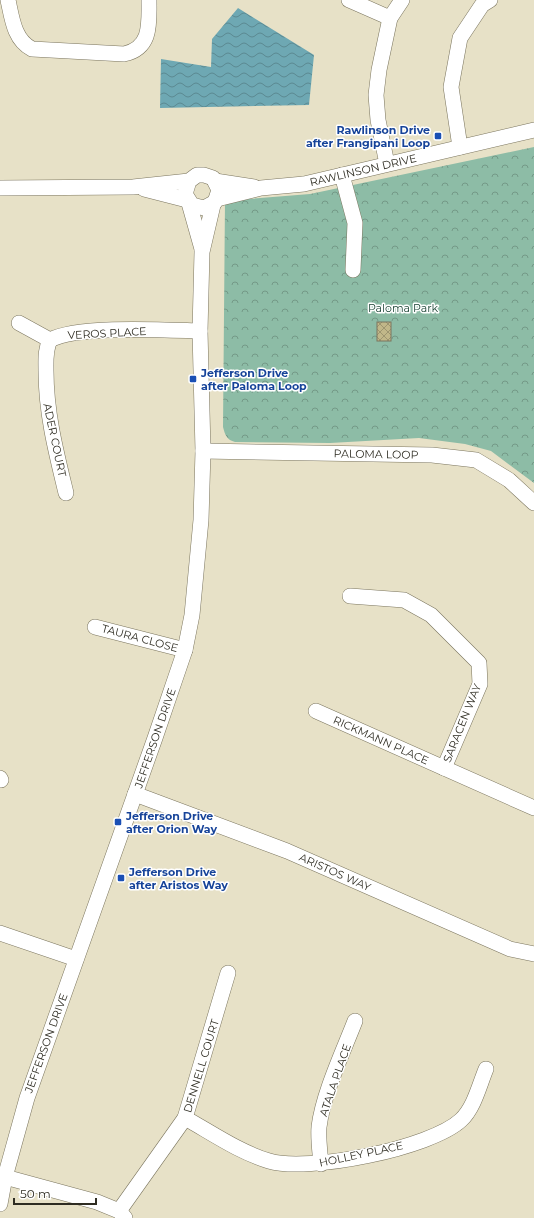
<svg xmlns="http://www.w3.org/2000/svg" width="534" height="1218" viewBox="0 0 534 1218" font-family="Montserrat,sans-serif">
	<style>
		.park { fill: url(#park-crowns) }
		.water { fill: url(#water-waves) }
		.building { fill: url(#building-cross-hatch); stroke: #7a755e }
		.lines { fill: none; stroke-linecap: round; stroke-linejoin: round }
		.minor-casing { stroke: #7b755e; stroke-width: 16 }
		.minor { stroke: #fff; stroke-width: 15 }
		.transit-dot { fill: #1a4fb4; stroke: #fff; stroke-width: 1.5 }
		.labels { text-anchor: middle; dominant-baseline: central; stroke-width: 3; stroke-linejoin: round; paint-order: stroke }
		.transit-label { font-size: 11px; font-weight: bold; fill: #164399; stroke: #fff; text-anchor: start }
		.street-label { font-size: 11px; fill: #2e2c22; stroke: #fff }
		.park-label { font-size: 11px; fill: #133d2d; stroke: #fff }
	</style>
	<defs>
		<pattern id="park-crowns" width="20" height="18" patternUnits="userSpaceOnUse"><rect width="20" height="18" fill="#8dbca6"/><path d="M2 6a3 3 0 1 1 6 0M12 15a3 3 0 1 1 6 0" fill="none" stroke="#749987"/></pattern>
		<pattern id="water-waves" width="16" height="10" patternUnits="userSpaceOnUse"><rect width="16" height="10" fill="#6ea8b3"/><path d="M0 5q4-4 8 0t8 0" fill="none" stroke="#5b8991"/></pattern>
		<pattern id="building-cross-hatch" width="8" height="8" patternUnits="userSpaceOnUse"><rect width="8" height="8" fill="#c1b789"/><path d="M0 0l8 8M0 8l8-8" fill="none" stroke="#9d9570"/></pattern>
	</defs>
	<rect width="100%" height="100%" fill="#e7e1c7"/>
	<path class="park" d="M534,147v336l-43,-32 -26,-7 -46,-6 -89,5 -95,-1c-8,-2 -10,-7 -12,-15l2,-226 85,-7z"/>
	<path class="water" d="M238,8l76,47 -5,50 -149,3 1,-49 50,8 1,-28z"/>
	<rect class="building" x="377" y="322" width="14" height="19"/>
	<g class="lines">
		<defs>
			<g id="minor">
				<path d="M8,0c4,18 6,40 24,49l92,5c28,-6 25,-31 25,-54"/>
				<path d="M349,0l41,18"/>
				<path d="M460,147l-9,-60 9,-49 22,-33 8,-5"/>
				<path d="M387,164l-9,-44 -2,-25 3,-25 11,-52 12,-18"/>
				<path d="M342,175l13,48 -2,47"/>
				<path d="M215,181l39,6"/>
				<path d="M0,188l133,-1 56,-6 8,-6h7l9,3 6,12 -4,12 -11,6 -12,-3 -7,-11 4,-13"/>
				<path d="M144,189l43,11"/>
				<path d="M217,199l44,-11 43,-4 230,-54"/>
				<path d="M189,203l13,46"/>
				<path d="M19,323l31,17c28,-15 115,-10 150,-9"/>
				<path d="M50,340c-5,10 -4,20 -4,31 0,42 10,81 20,122"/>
				<path d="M203,451l229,4 44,5 33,20 25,23"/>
				<path d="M350,596l54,4 27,15 48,48 1,21 -36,84"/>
				<path d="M95,627l90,23"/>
				<path d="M316,711l218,97"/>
				<path d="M0,778l1,2"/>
				<path d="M135,794l152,57 223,98 24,5"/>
				<path d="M0,933l76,26"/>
				<path d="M185,1118c27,15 54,34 84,43 39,12 162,-13 192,-41 13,-12 18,-34 25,-51"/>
				<path d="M321,1164c-1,-12 -3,-25 -2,-37 4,-33 24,-75 36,-106"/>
				<path d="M5,1177l92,25 22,9 6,7"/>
				<path d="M0,1204l5,-27 22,-79 128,-360 30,-88 7,-35 9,-95 2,-69 -3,-120 2,-79 11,-47"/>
				<path d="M119,1211l66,-93 43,-145"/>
			</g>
		</defs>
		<use href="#minor" class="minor-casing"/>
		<use href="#minor" class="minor"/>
	</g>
	<g class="transit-dot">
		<rect x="434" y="132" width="8" height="8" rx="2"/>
		<rect x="189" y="375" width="8" height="8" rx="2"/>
		<rect x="114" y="818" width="8" height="8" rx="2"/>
		<rect x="117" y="874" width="8" height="8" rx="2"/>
	</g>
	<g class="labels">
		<g class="transit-label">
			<text x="430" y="130" text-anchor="end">Rawlinson Drive<tspan x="430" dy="13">after Frangipani Loop</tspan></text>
			<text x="201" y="373">Jefferson Drive<tspan x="201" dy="13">after Paloma Loop</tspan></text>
			<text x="126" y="816">Jefferson Drive<tspan x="126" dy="13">after Orion Way</tspan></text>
			<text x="129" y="872">Jefferson Drive<tspan x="129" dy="13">after Aristos Way</tspan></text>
		</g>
		<g class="street-label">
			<text transform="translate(363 170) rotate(-13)">RAWLINSON DRIVE</text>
			<text transform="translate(107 333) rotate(-3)">VEROS PLACE</text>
			<text transform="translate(55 440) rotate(78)">ADER COURT</text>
			<text transform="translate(376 454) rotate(1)">PALOMA LOOP</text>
			<text transform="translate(140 638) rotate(15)">TAURA CLOSE</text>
			<text transform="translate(462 723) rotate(-68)">SARACEN WAY</text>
			<text transform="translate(155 738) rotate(-71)">JEFFERSON DRIVE</text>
			<text transform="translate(381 740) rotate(24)">RICKMANN PLACE</text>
			<text transform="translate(335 872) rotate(24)">ARISTOS WAY</text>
			<text transform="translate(46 1043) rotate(-70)">JEFFERSON DRIVE</text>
			<text transform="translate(201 1066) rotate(-73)">DENNELL COURT</text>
			<text transform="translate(335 1080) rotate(-71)">ATALA PLACE</text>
			<text transform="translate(361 1154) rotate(-12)">HOLLEY PLACE</text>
		</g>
		<g class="park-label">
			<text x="403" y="308">Paloma Park</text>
		</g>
	</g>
	<path d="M14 1198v6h82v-6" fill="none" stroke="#2e2c22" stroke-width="2"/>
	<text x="20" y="1198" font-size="12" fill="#2e2c22" stroke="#ffffff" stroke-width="3" paint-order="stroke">50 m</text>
</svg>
